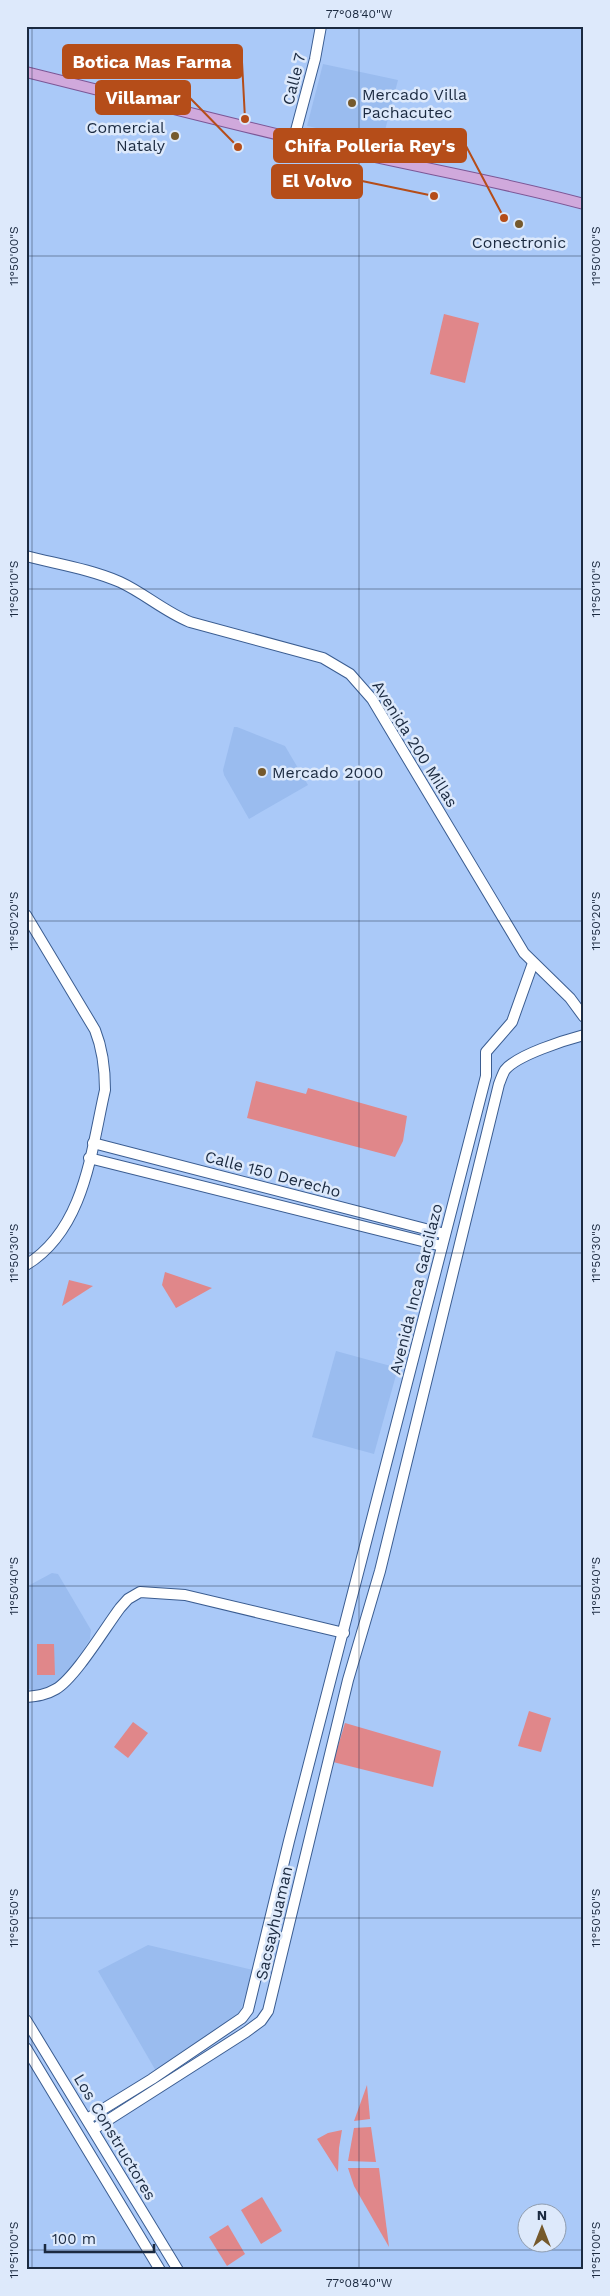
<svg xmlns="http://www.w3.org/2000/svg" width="610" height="2296" viewBox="0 0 610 2296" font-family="'Work Sans',sans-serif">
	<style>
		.built { fill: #9abcef }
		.park { fill: #e0878a }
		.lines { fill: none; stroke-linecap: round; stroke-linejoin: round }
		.secondary-casing { stroke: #3b5d91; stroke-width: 12 }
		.primary-casing { stroke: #7c5796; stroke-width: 12 }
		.secondary { stroke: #fff; stroke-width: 10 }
		.primary { stroke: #d0a9dc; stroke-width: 10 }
		.ticks { fill: none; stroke: #1b2a40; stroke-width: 1; stroke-opacity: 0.45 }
		.poi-dot { fill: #75592c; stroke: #dde9fb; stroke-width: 2 }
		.labels { text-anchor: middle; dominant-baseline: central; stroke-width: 5; stroke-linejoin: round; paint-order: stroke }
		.street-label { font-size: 16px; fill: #1b2a40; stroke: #dde9fb }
		.poi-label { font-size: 16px; fill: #1b2a40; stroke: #dde9fb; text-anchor: start }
		.leader { fill: none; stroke: #b54d19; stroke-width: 2 }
		.callout-dot { fill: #b54d19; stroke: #dde9fb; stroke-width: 2 }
		.callout { fill: #b54d19; stroke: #b54d19; stroke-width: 2 }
		.callout-label { font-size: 18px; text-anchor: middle; font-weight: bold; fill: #fff }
		.neatline { fill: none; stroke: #1b2a40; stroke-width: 2 }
		.ticks-label { font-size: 12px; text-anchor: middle; fill: #1b2a40 }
	</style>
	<rect width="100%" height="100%" fill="#aac9f8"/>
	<g class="built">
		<path d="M323,64l75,16 -16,62 -75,-16z"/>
		<path d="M234,727h3l48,19 23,39 -59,34 -25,-44 -1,-5z"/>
		<path d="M336,1351l62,17 -24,86 -62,-17z"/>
		<path d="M52,1573l6,1 33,56 -1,9 -23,37 -31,16 -9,-4 -1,-3v-98z"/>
		<path d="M148,1945l105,25 -13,42 -30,24 -54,35 -58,-100z"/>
	</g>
	<g class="park">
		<path d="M444,314l35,9 -14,60 -35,-9z"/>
		<path d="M256,1081l50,13 2,-6 99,28 -4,25 -8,16 -148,-39z"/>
		<path d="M165,1272l47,16 -36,20 -14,-23z"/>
		<path d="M69,1280l24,6 -31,20z"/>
		<path d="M37,1644h17l1,31h-18z"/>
		<path d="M529,1711l22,7 -10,34 -23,-6z"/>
		<path d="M133,1722l15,11 -20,25 -14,-11z"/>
		<path d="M345,1723l96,28 -8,36 -100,-25z"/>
		<path d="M367,2085l3,34 -16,2z"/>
		<path d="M371,2127l5,35 -28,-1 6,-33z"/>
		<path d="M342,2130l-3,18 -1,24 -21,-33 11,-6z"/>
		<path d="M348,2168h31l10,79 -35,-61z"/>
		<path d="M262,2197l20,34 -21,13 -20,-34z"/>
		<path d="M228,2225l17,29 -18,12 -18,-29z"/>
	</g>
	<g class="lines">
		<defs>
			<g id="secondary">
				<path d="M294,138l21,-79 6,-33"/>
				<path d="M26,556c31,8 64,13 94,26 24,11 45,30 70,40l133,36 27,16 22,25 152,254 46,45 14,19"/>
				<path d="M26,915l69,115c8,20 10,38 10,60 -14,61 -20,139 -79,175"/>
				<path d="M93,1143l352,91"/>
				<path d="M89,1158l353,88"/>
				<path d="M26,1697c11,-1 20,-2 30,-8 19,-11 49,-61 64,-81l8,-9 12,-7 45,3 159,38"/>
				<path d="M26,2020l152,250"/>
				<path d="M26,2048l134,222"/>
				<path d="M87,2119l65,-40 90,-61 6,-8 41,-169 197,-765v-24l26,-30 21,-59"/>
				<path d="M94,2129l152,-97 15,-11 7,-10 80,-331 32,-109 119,-487c2,-5 4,-11 6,-14 12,-15 60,-30 79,-35"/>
			</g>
			<path id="primary" d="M26,72c105,26 209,53 313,77 82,19 164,33 245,55"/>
		</defs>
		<use href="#secondary" class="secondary-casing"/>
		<use href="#primary" class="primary-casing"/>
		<use href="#secondary" class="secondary"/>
		<use href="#primary" class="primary"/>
	</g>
	<path class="ticks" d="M32,26v2244M359,26v2244M26,256h558M26,589h558M26,921h558M26,1253h558M26,1586h558M26,1918h558M26,2250h558"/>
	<g class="poi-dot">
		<circle cx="352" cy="103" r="5"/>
		<circle cx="175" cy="136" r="5"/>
		<circle cx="519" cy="224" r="5"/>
		<circle cx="262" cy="772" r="5"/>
	</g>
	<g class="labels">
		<g class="street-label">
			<text transform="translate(294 79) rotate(-76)">Calle 7</text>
			<text transform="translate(415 744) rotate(58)">Avenida 200 Millas</text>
			<text transform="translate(273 1174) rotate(15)">Calle 150 Derecho</text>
			<text transform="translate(416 1289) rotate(-76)">Avenida Inca Garcilazo</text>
			<text transform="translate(274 1923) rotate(-77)">Sacsayhuaman</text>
			<text transform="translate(115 2137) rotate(59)">Los Constructores</text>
		</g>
		<g class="poi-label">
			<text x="362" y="94">Mercado Villa<tspan x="362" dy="18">Pachacutec</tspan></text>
			<text x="165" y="127" text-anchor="end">Comercial<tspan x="165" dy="18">Nataly</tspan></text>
			<text x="519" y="242" text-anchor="middle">Conectronic</text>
			<text x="272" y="772">Mercado 2000</text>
		</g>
	</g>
	<path class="leader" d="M245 119L242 62M238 147L190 98M504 218L466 146M434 196L362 181"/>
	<g class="callout-dot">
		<circle cx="245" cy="119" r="5"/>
		<circle cx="238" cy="147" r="5"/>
		<circle cx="504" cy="218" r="5"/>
		<circle cx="434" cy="196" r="5"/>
	</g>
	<g class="callout">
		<rect x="63" y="45" width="179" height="33" rx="5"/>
		<rect x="96" y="81" width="94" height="33" rx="5"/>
		<rect x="274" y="129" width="192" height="33" rx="5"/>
		<rect x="272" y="165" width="90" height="33" rx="5"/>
	</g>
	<g class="callout-label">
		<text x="152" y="68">Botica Mas Farma</text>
		<text x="143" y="104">Villamar</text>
		<text x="370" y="152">Chifa Polleria Rey's</text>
		<text x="317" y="187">El Volvo</text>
	</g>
	<rect width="610" height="2296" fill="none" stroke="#dde9fb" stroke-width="55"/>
	<g transform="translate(542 2228)"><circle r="24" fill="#dde9fb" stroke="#8f9db0"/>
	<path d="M0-4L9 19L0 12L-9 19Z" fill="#75592c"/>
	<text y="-8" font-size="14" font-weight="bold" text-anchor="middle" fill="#1b2a40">N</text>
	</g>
	<path d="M45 2244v8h109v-8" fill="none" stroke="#1b2a40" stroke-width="2.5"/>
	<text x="52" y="2244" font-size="15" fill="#1b2a40" stroke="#dde9fb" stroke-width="4" paint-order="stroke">100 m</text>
	<rect x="28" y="28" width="554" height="2240" class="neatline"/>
	<g class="ticks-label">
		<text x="359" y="18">77°08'40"W</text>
		<text transform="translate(14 256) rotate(-90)" y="4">11°50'00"S</text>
		<text transform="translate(596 256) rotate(-90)" y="4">11°50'00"S</text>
		<text transform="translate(14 589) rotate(-90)" y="4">11°50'10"S</text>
		<text transform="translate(596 589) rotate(-90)" y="4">11°50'10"S</text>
		<text transform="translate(14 921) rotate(-90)" y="4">11°50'20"S</text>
		<text transform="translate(596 921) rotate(-90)" y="4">11°50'20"S</text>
		<text transform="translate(14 1253) rotate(-90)" y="4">11°50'30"S</text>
		<text transform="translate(596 1253) rotate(-90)" y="4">11°50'30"S</text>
		<text transform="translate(14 1586) rotate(-90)" y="4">11°50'40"S</text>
		<text transform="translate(596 1586) rotate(-90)" y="4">11°50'40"S</text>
		<text transform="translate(14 1918) rotate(-90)" y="4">11°50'50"S</text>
		<text transform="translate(596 1918) rotate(-90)" y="4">11°50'50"S</text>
		<text transform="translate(14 2250) rotate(-90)" y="4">11°51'00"S</text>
		<text transform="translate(596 2250) rotate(-90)" y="4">11°51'00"S</text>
		<text x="359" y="2287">77°08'40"W</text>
	</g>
</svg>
